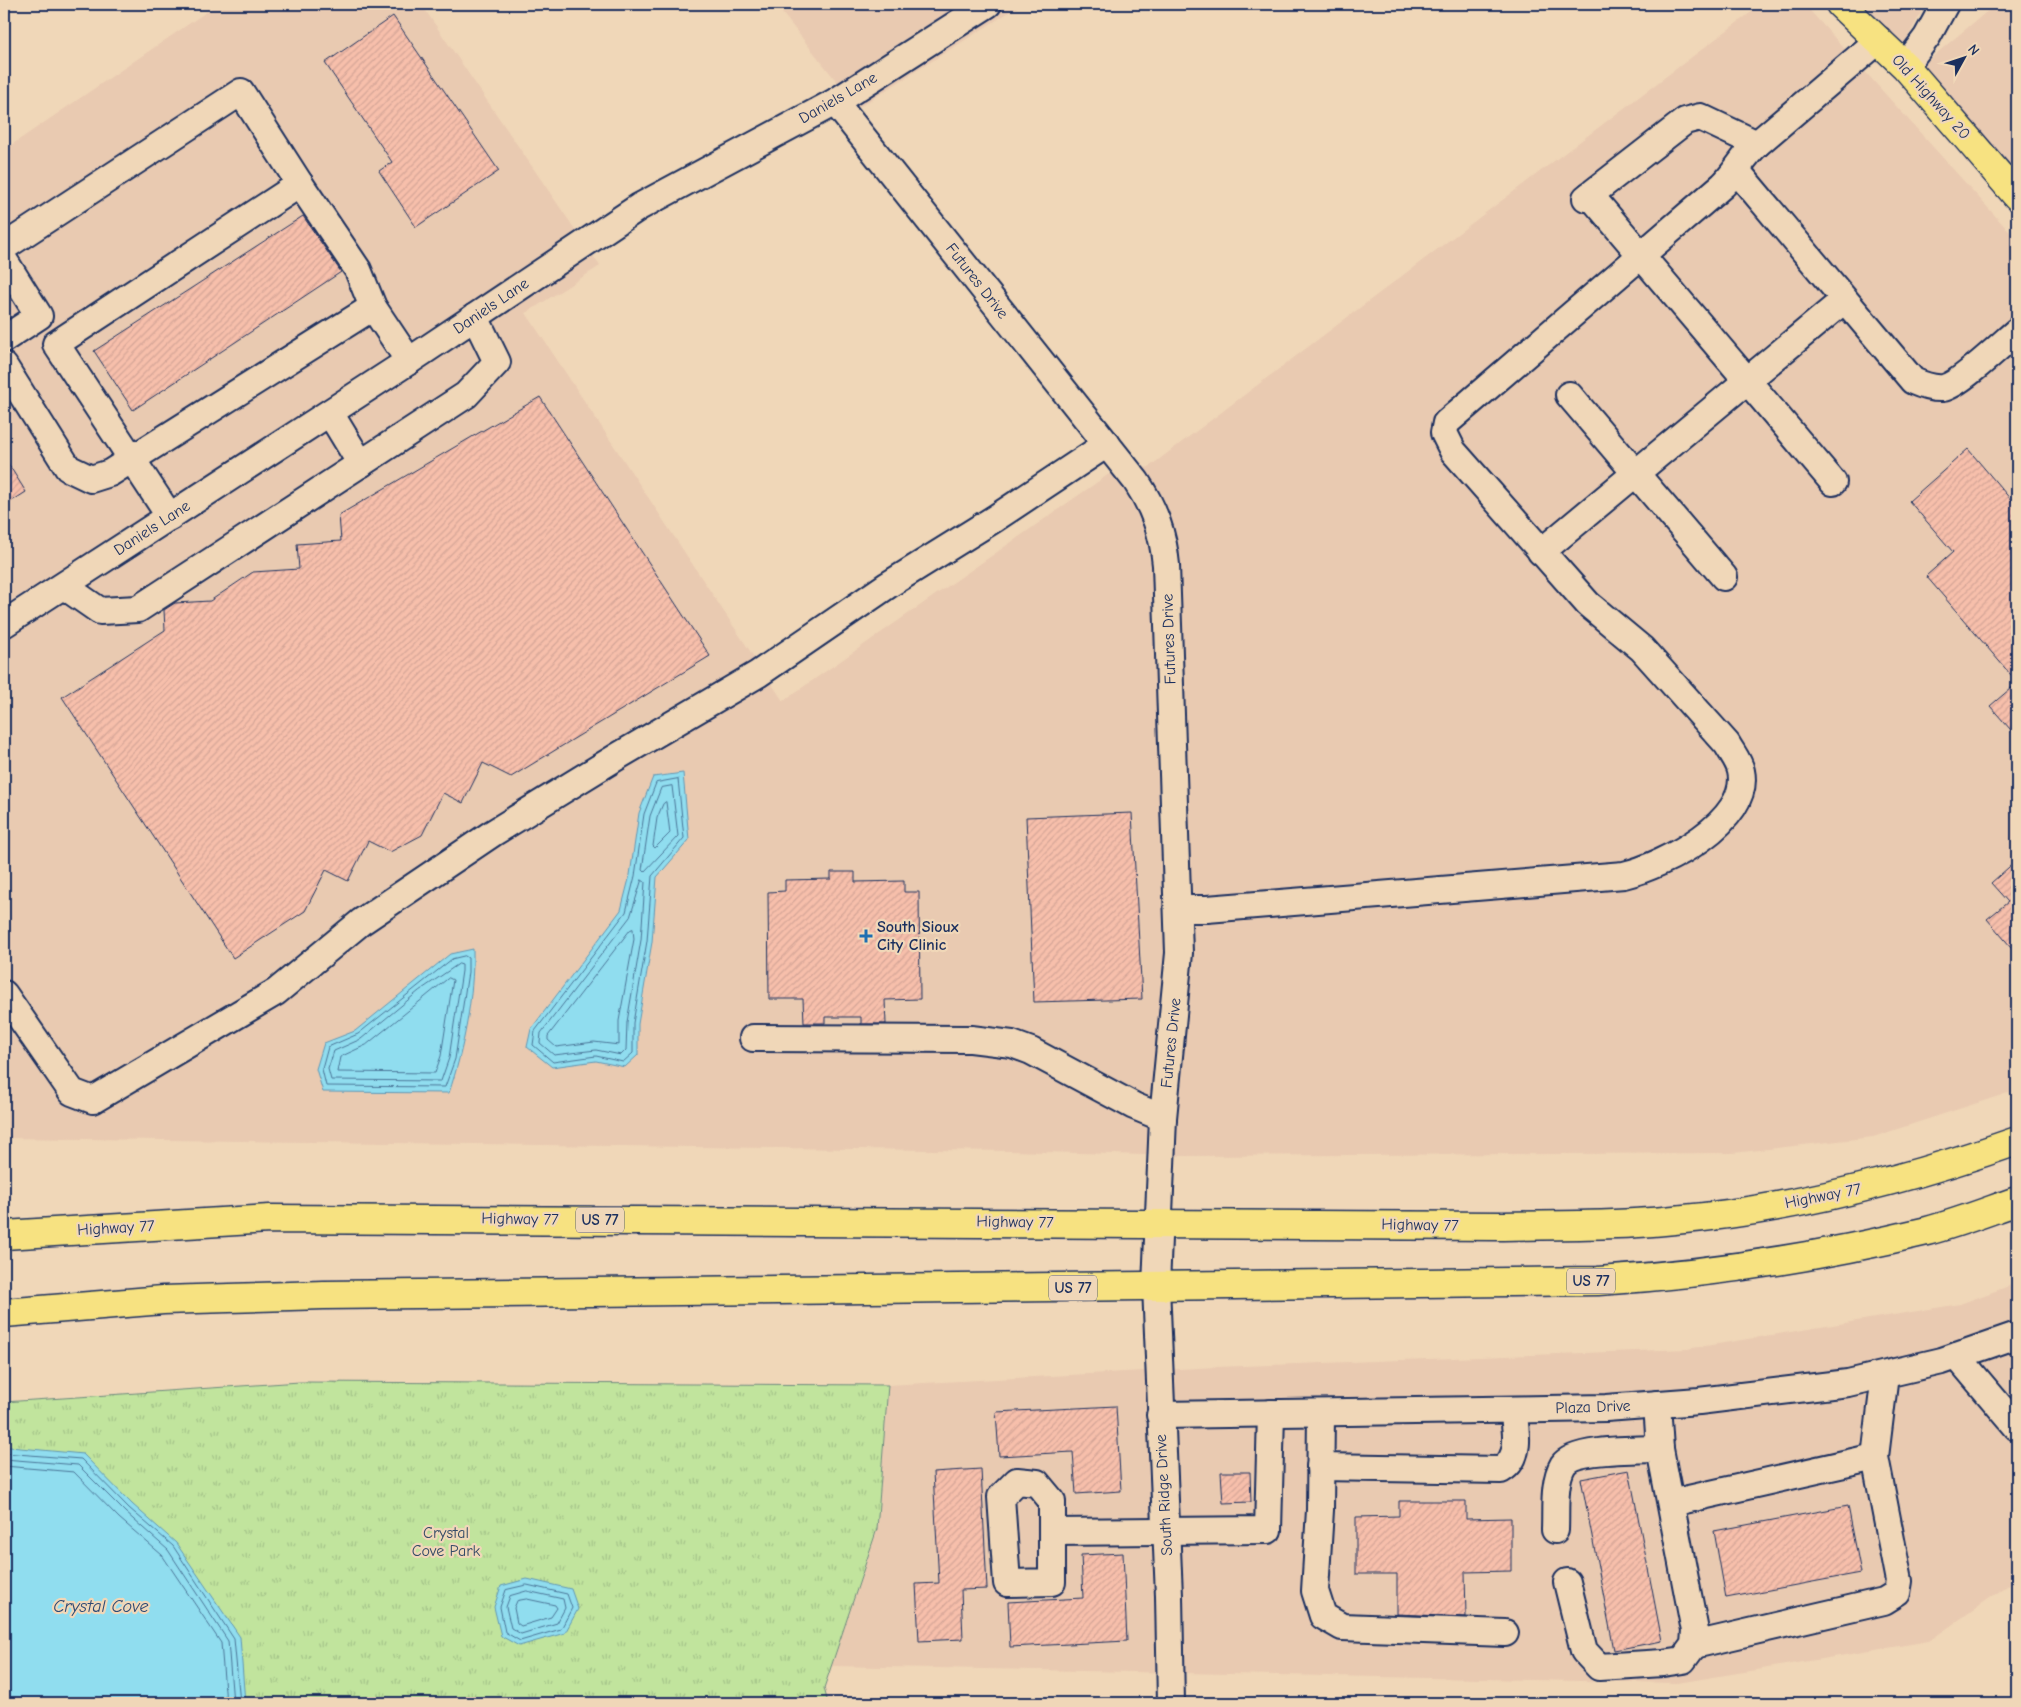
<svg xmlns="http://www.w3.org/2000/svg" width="2021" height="1707" viewBox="0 0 2021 1707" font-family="'Comic Neue',sans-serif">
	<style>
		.built { fill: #e9cab1 }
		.grass { fill: url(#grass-tufts); stroke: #6e8a7e }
		.water { fill: #90ddef; stroke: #6197b5 }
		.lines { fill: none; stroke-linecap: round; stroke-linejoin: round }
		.shore { stroke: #4a7598; stroke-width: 1 }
		.building { fill: url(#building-hatch); stroke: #1b2f5e }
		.minor-casing { stroke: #1b2f5e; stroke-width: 30 }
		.major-casing { stroke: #1b2f5e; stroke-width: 31 }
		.highway-casing { stroke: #1b2f5e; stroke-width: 31 }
		.minor { stroke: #f0d7b8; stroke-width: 26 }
		.major { stroke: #f7e281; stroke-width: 28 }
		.highway { stroke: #f7e281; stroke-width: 28 }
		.poi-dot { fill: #1f6fb2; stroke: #f0d7b8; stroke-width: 2 }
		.labels { text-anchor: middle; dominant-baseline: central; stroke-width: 4.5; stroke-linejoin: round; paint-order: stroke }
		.shield { fill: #f0d7b8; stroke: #5b6179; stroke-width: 1 }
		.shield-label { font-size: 15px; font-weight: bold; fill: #1b2f5e }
		.street-label { font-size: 16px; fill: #1b2f5e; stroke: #f0d7b8 }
		.poi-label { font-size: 16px; font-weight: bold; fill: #1b2f5e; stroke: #f0d7b8; text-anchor: start }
		.park-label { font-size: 16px; fill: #344a67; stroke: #f0d7b8 }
		.water-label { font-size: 18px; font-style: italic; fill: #2d4974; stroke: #f0d7b8 }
	</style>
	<defs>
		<pattern id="grass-tufts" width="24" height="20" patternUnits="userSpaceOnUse" patternTransform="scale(1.25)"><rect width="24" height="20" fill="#c1e49d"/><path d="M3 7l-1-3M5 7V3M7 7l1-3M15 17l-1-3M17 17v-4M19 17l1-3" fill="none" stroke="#a5c48a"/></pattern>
		<pattern id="building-hatch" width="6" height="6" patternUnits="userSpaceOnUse" patternTransform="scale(1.25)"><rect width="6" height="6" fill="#f7bfab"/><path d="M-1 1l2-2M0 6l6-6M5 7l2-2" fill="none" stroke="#d3a496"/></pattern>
	</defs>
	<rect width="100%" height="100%" fill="#f0d7b8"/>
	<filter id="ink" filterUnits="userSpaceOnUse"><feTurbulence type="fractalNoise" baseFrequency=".02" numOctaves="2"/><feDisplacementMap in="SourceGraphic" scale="10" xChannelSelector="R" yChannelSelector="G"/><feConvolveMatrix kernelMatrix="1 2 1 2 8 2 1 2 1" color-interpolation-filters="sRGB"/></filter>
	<g filter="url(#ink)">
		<g class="built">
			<path d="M218,4h203l179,262 -74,47 257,388 326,-227 40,-7 613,-463h42l213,236v850l-144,47 -140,16 -555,3 -167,-5 -1007,-13v-988z"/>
			<path d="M775,4h247l-164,104z"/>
			<path d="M1854,4h72l-25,45z"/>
			<path d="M1996,4h21v179l-98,-115z"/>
			<path d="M2017,1283v296l-88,62 -251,42 -847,-17 46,-137 11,-144 328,-18 471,-18 273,-45z"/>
		</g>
		<path class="grass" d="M300,1382l588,3 -11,144 -53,159 4,15h-824v-301z"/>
		<g class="water">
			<path d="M683,773l6,67 -32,37 -5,65 -14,82v31l-13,12 -29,-6 -44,6 -25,-20 4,-18 90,-119 9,-35 9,-62 14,-36z"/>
			<path d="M473,949c1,48 -9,99 -24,144l-126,-1 -7,-23 8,-26 31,-12 95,-77z"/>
			<path d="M10,1447l73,7 49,50 44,39 64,94 5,66h-241v-255z"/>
			<path d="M527,1579l44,10 7,20 -13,24 -46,13 -18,-10 -7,-29 7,-21z"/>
		</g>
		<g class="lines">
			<g class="shore">
				<path d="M678,779l6,59 -32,38 -5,65 -14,82v30l-10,9 -27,-6 -43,6 -20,-17 2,-14 91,-119 9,-36 9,-62 12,-31z"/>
				<path d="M672,786l6,50 -34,36 -2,-2 8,-54 11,-28z"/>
				<path d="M666,802l4,31 -15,15 -2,-2 4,-28 6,-14z"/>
				<path d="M642,880l3,2 -4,58 -14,82 -1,28 -5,5 -25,-5 -42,5 -14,-12 1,-10 89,-116z"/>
				<path d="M633,929l1,10 -15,82v24l-25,-3 -38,5 -8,-7v-4l82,-106z"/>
				<path d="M465,956l3,2v14l-13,87 -10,28 -119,-1 -4,-17 6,-22 30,-13 94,-75z"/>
				<path d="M459,964l3,1v6l-13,87 -8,23 -110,-1 -3,-11 6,-18 27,-12 58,-48z"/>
				<path d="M449,978l4,2 -12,76 -6,17 -98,-1 3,-15 26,-12z"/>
				<path d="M4,1453l77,6 48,49 44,38 61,93 6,64"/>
				<path d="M4,1459l74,6 47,47 43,38 60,91 5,62"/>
				<path d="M4,1466l70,6 45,46 43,37 59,88 5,60"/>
				<path d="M527,1585l40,9 5,14 -11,21 -41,12 -15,-9 -5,-25 6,-17z"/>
				<path d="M527,1591l36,8 2,9 -8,15 -36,11 -10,-6 -5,-21 4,-11z"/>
				<path d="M527,1599l28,6 2,3 -6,9 -30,9 -4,-3 -3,-15 3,-7z"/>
			</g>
		</g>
		<g class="building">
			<path d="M393,16l106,155 -83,56 -37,-56 13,-9 -67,-99z"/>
			<path d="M303,216l38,56 -208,138 -39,-59z"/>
			<path d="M540,397l170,259 -199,121 -28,-14 -20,40 -20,-10 -21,42 -32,17 -22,-11 -20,40 -22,-11 -21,41 -72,47 -171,-261 103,-67 -1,-20 11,-7 35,-2 43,-29 46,-3 -2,-25 44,-3 -2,-26z"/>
			<path d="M1968,449l49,58v175l-91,-106 27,-24 -44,-51z"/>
			<path d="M4,457l22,35 -22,14z"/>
			<path d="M2017,683v54l-27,-31z"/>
			<path d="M1132,813l10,186 -108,3 -8,-185z"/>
			<path d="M2017,860v94l-30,-35 21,-17 -17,-19z"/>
			<path d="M831,872h24v10l49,-1v11h15l1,107 -35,1 1,24h-25v-7h-36v6h-21l-1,-24h-34l-1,-107 17,-1v-11l46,-1z"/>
			<path d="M1116,1406l5,85 -45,3 -3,-42 -74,4 -3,-44z"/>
			<path d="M981,1469l6,120 -26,1 2,49 -44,2 -3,-57 23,-1 -6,-111z"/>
			<path d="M1629,1470l33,171 -48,9 -33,-171z"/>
			<path d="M1221,1472h29l1,30 -28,1z"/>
			<path d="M1399,1501h67v18l45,-1v53l-46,1 1,45 -69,-3v-40h-41v-57l43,-1z"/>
			<path d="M1848,1506l13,67 -135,25 -12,-67z"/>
			<path d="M1123,1553l4,88 -117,6 -2,-45 75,-4 -2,-43z"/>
		</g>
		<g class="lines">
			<defs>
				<g id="minor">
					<path d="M1905,66l22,-29 18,-33"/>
					<path d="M835,102l301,379c18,27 27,52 30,84l13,388 -16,165 -7,168 13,310 2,107"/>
					<path d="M1737,171l176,210c9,4 19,8 30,7 15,-2 60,-45 74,-57"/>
					<path d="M1590,195l243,287"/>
					<path d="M1586,198l99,-77 15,-4 57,27"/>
					<path d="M4,247l237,-155 59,92"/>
					<path d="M4,260l35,56 -35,23"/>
					<path d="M4,366l64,102 23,11 19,-6 22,-14 241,-152"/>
					<path d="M1569,395l155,182"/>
					<path d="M330,413l31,51"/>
					<path d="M170,517l-114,-173 244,-160 58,86 15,37 36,54"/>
					<path d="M1541,552l303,-252"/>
					<path d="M64,586l36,25 38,-2 328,-214 31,-33 -22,-45"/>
					<path d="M4,624l405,-263 230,-154 196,-105 153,-98"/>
					<path d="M1179,909h28l417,-34c39,-9 128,-54 117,-104 -2,-10 -9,-18 -14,-27l-85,-95 -54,-45 -135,-153 -9,-18 2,-10 277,-238c13,-13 20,-28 34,-41l122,-104"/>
					<path d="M4,994l68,98 21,8 183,-108 85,-70 132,-89 127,-78 138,-81 130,-89 106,-66 113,-75"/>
					<path d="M753,1038l218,1 41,5 19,7 103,55 29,12"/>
					<path d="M1957,1356l60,71"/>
					<path d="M1321,1413l-1,97 -5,81 8,25 19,11 163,6"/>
					<path d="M1160,1415l446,-7 93,-7 149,-18 94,-22 75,-26"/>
					<path d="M1320,1467l181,3c21,-12 15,-40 12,-60"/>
					<path d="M1017,1481l20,2 15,18v81l-45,1 -6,-86z"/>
					<path d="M1671,1503l204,-46"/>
					<path d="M1555,1530c1,-20 -2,-48 8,-65 11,-17 77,-15 97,-16"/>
					<path d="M1052,1532l216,-2 3,-117"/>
					<path d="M1567,1582l17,69 15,16 64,-4 20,-3 11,-15 1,-14 -35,-182 -3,-45"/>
					<path d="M1694,1645l190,-44 13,-8 2,-12 -24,-124 10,-82"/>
				</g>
				<path id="major" d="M1840,4l65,62 112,130"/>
				<g id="highway">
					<path d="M4,1235l266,-16 1233,7c57,-1 114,0 171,-6 118,-10 232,-40 343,-79"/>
					<path d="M4,1313l159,-13 161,-5 1274,-14c110,-7 221,-24 329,-50 31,-8 61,-20 90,-30"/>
				</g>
			</defs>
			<use href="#minor" class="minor-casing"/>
			<use href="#major" class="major-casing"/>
			<use href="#highway" class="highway-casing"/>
			<use href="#minor" class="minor"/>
			<use href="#major" class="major"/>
			<use href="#highway" class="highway"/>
		</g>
	</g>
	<path class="poi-dot" d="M863.5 928.5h5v5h5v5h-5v5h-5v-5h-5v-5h5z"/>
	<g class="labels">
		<g class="shield">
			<rect x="576" y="1207.5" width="48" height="25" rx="4"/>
			<rect x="1567" y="1268.5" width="48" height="25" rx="4"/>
			<rect x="1049" y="1275.5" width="48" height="25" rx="4"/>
		</g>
		<g class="shield-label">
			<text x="600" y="1220">US 77</text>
			<text x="1591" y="1281">US 77</text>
			<text x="1073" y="1288">US 77</text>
		</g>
		<g class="street-label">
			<text transform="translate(1931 97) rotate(48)">Old Highway 20</text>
			<text transform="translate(838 98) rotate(-30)">Daniels Lane</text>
			<text transform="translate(977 281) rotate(52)">Futures Drive</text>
			<text transform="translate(491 306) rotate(-34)">Daniels Lane</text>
			<text transform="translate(152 528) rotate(-33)">Daniels Lane</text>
			<text transform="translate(1169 639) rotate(-92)">Futures Drive</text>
			<text transform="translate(1171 1043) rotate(-84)">Futures Drive</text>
			<text transform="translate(1823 1196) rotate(-11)">Highway 77</text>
			<text transform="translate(520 1219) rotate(1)">Highway 77</text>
			<text transform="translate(1015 1222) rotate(1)">Highway 77</text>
			<text transform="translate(1420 1225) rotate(1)">Highway 77</text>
			<text transform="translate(116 1228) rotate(-3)">Highway 77</text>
			<text transform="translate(1593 1407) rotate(-2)">Plaza Drive</text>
			<text transform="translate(1164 1495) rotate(-93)">South Ridge Drive</text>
		</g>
		<g class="poi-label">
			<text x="877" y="927">South Sioux<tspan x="877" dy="18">City Clinic</tspan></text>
		</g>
		<g class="park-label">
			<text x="446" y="1533">Crystal<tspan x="446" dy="18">Cove Park</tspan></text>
		</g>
		<g class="water-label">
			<text x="101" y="1606">Crystal Cove</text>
		</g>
	</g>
	<rect width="2021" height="1707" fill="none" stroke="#f0d7b8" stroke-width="20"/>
	<rect x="10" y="10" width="2001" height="1687" fill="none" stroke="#1b2f5e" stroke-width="2" filter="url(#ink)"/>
	<g transform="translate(1964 58) rotate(50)" stroke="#f0d7b8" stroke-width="4" paint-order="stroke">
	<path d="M0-4L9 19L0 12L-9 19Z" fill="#1b2f5e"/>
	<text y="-8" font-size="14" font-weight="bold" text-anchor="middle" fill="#1b2f5e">N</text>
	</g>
</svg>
